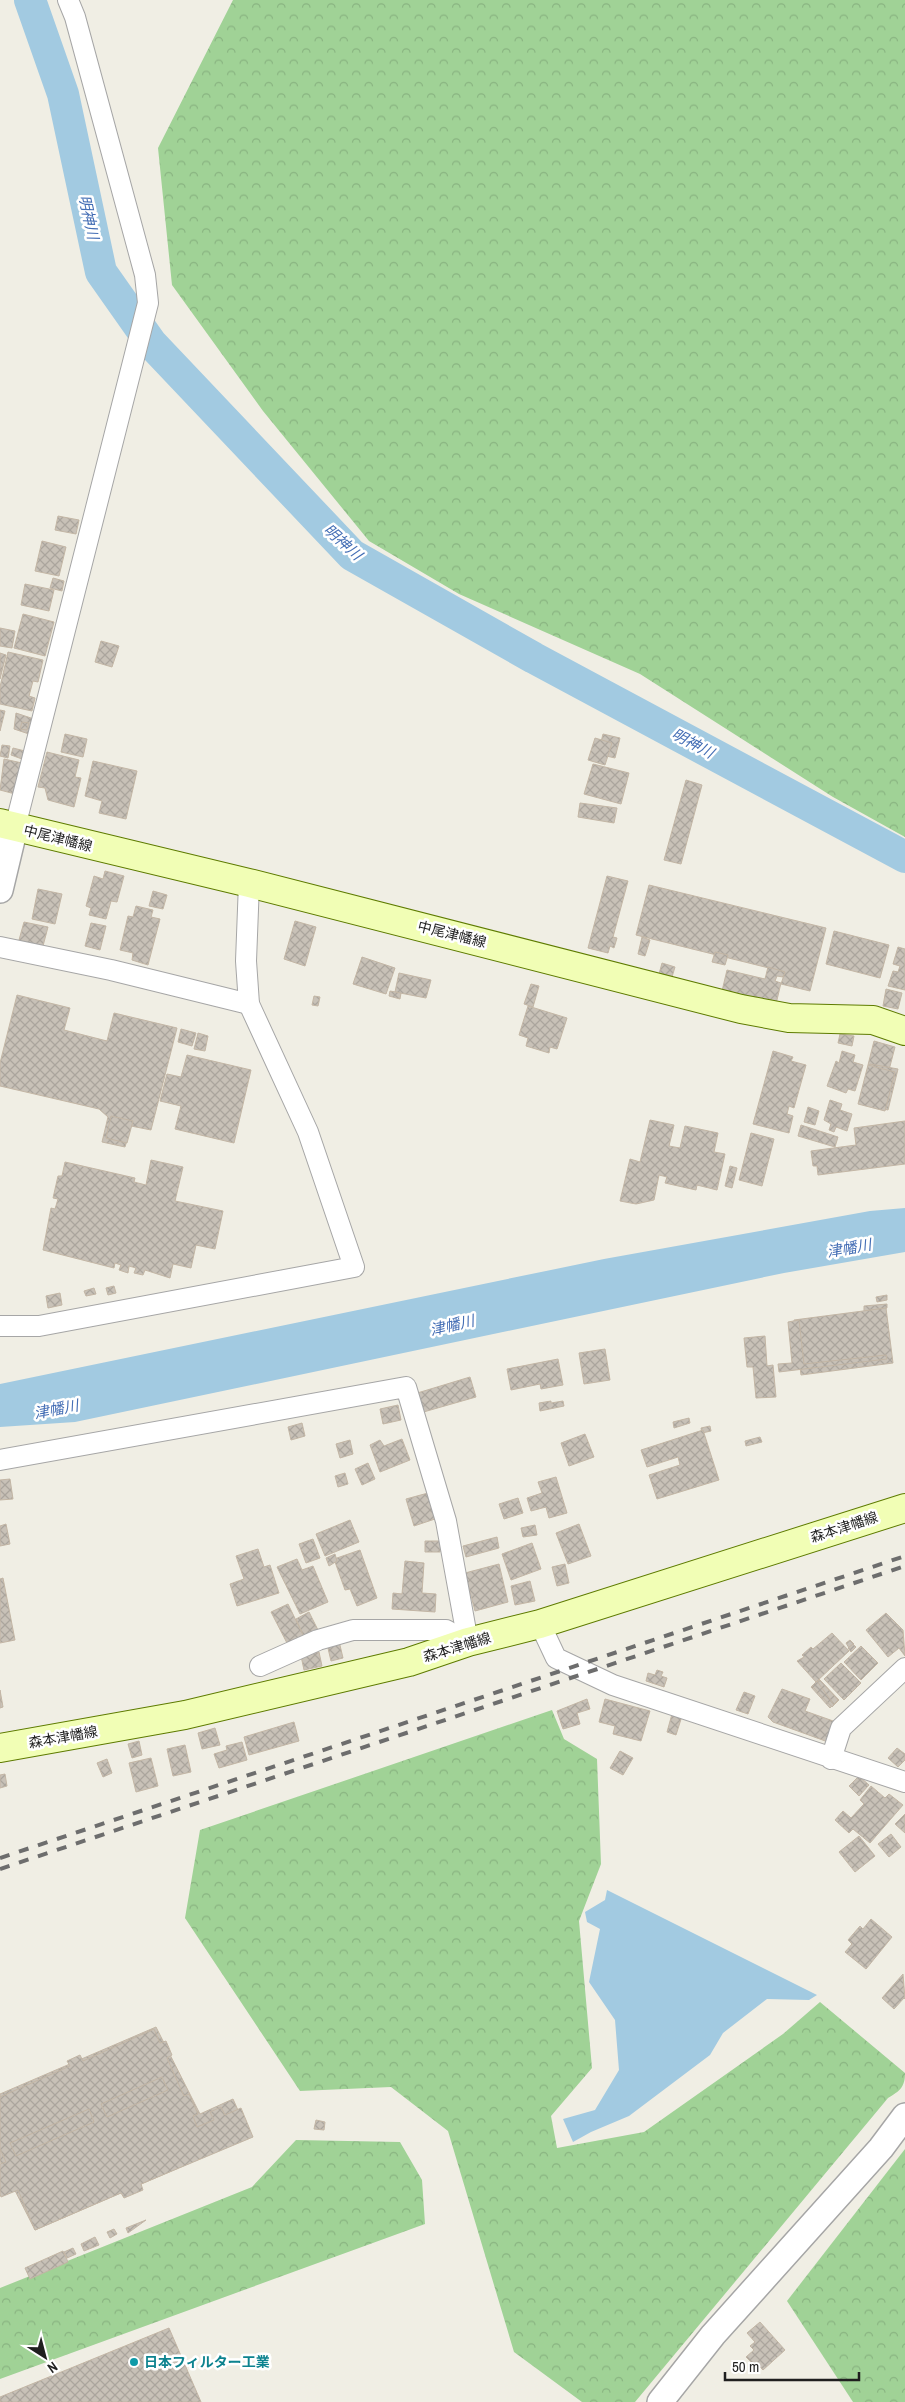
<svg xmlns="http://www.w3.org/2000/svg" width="905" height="2402" viewBox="0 0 905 2402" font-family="'Archivo Narrow','Noto Sans JP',sans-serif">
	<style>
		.forest { fill: url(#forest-crowns) }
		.water { fill: #a2cae1 }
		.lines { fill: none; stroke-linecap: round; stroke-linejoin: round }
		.river { stroke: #a2cae1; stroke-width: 32 }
		.building { fill: url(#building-cross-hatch); stroke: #c3b6a5 }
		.minor-casing { stroke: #a6a6a6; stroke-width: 22 }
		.tertiary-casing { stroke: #a6a6a6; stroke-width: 28 }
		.secondary-casing { stroke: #5e7b00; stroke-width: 30 }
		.minor { stroke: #fff; stroke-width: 20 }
		.tertiary { stroke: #fff; stroke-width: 25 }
		.secondary { stroke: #f1feb5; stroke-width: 28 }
		.rail { stroke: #6d6d6d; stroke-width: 4; stroke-dasharray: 10 10; stroke-linecap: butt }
		.culture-dot { fill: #0f9aa8; stroke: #fff; stroke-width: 2 }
		.labels { text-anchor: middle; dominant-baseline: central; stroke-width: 5; stroke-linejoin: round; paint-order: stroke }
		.street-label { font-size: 14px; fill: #1f1f1f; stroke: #fff }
		.culture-label { font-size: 14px; font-weight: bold; fill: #0d838f; stroke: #fff; text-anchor: start }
		.water-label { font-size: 15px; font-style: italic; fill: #446eb5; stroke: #fff }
	</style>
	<defs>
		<pattern id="forest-crowns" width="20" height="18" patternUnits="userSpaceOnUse" patternTransform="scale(1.25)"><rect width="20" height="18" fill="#a0d296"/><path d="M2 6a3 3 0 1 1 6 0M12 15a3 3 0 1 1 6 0" fill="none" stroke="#89b481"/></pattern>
		<pattern id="building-cross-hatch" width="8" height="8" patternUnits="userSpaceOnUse" patternTransform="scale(1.25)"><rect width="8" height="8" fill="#c8c1b7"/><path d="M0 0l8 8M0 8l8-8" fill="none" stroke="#aba59d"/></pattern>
	</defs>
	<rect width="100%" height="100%" fill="#f0eee4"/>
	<g class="forest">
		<path d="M233,0h672v837l-72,-40 -193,-123 -181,-80 -90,-53 -106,-130 -91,-126 -14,-137z"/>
		<path d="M552,1710l12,29 33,20 4,105 -22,57 13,147 -41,48 6,32 87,-16 139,-98 37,-32 85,71c0,14 -5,18 -17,25l-253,304h-53l-68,-50 -66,-221 -57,-44 -91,4 -115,-173 15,-88z"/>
		<path d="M296,2140l104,2 22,38 3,44 -425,155v-91l252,-101z"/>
		<path d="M905,2149v253h-52l-66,-101z"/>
	</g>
	<g class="water">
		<path d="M905,1208v44l-121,21 -709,149 -75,5v-43l604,-125 266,-48z"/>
		<path d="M607,1890l210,105 -8,5 -42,-1 -44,34 -13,22 -81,61 -38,16 -18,10 -10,-23 32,-9 24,-40 -4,-50 -26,-38 11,-53 -13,-7 -2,-10 20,-12z"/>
	</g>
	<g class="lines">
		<path class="river" d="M30,0l33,94 38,178 50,71 201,212 182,103 371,199"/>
	</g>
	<g class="building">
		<path d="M58,516l21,4 -3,14 -21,-4z"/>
		<path d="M42,541l24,6 -7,29 -24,-5z"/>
		<path d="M53,578l11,3 -2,10 -12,-3z"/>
		<path d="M25,584l29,6 -5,21 -28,-6z"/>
		<path d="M23,614l31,8 -9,34 -31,-8z"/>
		<path d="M0,628l15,3 -3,17 -12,-2z"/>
		<path d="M101,641l18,5 -7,21 -17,-5z"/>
		<path d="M8,652l35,8 -5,22 -5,-1 -4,15 6,2 -3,13 -32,-7v-17z"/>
		<path d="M0,653l6,2 -6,24z"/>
		<path d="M0,710l5,1 -5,20z"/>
		<path d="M16,713l18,6 -5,15 -15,-5z"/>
		<path d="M22,722l7,1 -2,7 -7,-1z"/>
		<path d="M65,734l22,5 -4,18 -22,-5z"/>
		<path d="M603,734l17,4 -5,20 -17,-4z"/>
		<path d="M595,738l17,5 -7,22 -17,-5z"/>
		<path d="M2,745l8,1 -2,12 -8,-2z"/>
		<path d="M13,748l12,3 -3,8 -11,-4z"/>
		<path d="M47,752l32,8 -4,17 6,1 -7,29 -26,-7 -3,-12 -7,-1z"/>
		<path d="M4,759l18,4 -7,31 -15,-4z"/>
		<path d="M93,761l44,10 -11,48 -27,-6 3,-12 -17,-5z"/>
		<path d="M593,764l36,9 -8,31 -37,-10z"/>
		<path d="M686,780l16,5 -21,79 -17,-4z"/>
		<path d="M580,803l37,5 -3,15 -36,-6z"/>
		<path d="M105,871l19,5 -7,26 -6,-1 -5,18 -17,-4 2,-7 -5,-2 8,-30 9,3z"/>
		<path d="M607,876l21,5 -15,56 4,1 -3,10 -4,-2 -2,7 -20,-5z"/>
		<path d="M649,885l177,43 -16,63 -29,-7 4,-12 -149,-37z"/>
		<path d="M38,889l24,5 -7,30 -23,-5z"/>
		<path d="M153,891l14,4 -4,14 -14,-3z"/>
		<path d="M136,906l17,4 -2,7 9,2 -12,46 -16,-5 1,-7 -13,-3 8,-34 5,1z"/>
		<path d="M295,921l21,6 -11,39 -21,-7z"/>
		<path d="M24,922l24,5 -5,19 -24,-6z"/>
		<path d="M91,923l15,3 -6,24 -15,-4z"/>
		<path d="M834,931l55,14 -9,33 -54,-14z"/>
		<path d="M642,937l8,3 -5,16 -7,-2z"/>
		<path d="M898,947l7,2v41l-17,-4 5,-15 5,1 2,-6 -7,-2z"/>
		<path d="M715,952l13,3 -3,10 -13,-3z"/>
		<path d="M362,957l33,11 -9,26 -33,-10z"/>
		<path d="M662,963l13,4 -3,10 -13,-3z"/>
		<path d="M768,967l17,5 -2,5 -6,-1 -2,5 6,2 -5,21 -54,-13 5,-21 38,9z"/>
		<path d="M399,973l32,7 -5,18 -31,-6z"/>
		<path d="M531,984l8,2 -6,21 -9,-3z"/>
		<path d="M886,989l16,4 -4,16 -15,-3z"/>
		<path d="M390,991l11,2 -1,6 -11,-3z"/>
		<path d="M17,995l53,13 -6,22 43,11 7,-28 63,15 -26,102 -20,-4 -6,21 -23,-5 6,-25 -9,-8 -99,-23v-23z"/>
		<path d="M314,996l6,1 -2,9 -6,-1z"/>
		<path d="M528,1006l39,12 -10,31 -7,-2 -1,6 -23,-7 2,-8 -9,-3z"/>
		<path d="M181,1029l15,4 -4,13 -14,-4z"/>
		<path d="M198,1033l10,3 -3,15 -11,-2z"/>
		<path d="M840,1034l14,2 -2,10 -14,-3z"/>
		<path d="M874,1041l21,6 -6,23 -21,-5z"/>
		<path d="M773,1051l20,6 -2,4 15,4 -12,43 -5,-2 -2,8 6,2 -4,17 -36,-9z"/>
		<path d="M842,1051l13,4 -2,7 10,3 -8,26 -7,-2 -2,4 -19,-7 9,-25 3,2z"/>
		<path d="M187,1055l64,15 -17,73 -59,-14 6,-23 -21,-5 7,-27 14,3z"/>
		<path d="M870,1064l28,5 -10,41 -27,-7z"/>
		<path d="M868,1065l27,7 -10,39 -27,-7z"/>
		<path d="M830,1100l12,4 -2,6 12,4 -5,17 -11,-4 -2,5 -5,-2 2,-6 -7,-4z"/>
		<path d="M808,1107l11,4 -4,14 -11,-3z"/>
		<path d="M111,1116l22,5 -6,22 -21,-5z"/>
		<path d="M650,1120l24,5 -5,21 11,2 5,-22 33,7 -4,19 11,2 -8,36 -20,-5 -1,5 -31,-7 2,-6 -8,-2 -5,25 -18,4 -16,-3 10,-42 10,3z"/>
		<path d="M905,1121v43l-87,11 -1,-9h-4l-2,-15 45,-6 -2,-17z"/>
		<path d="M801,1125l37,12 -3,10 -37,-11z"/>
		<path d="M751,1133l23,6 -12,47 -23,-6z"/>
		<path d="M151,1160l32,7 -8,34 48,10 -8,38 -19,-4 -5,23 -18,-4 -3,14 -25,-8 -2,5 -9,-2 2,-5 -7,-2 -1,7 -9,-3 2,-5 -6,-2 -1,5 -71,-18 8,-42 4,1 3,-10 -5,-1 5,-22h4l3,-14 70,16 -1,4 12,3z"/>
		<path d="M730,1166l7,2 -5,20 -7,-2z"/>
		<path d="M114,1286l2,7 -8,2 -2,-7z"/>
		<path d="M94,1288l2,6 -10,2 -2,-5z"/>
		<path d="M60,1293l2,12 -14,3 -2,-12z"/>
		<path d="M887,1295v5l-10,2 -1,-5z"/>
		<path d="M887,1304v4l-23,3v-5z"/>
		<path d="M886,1308l7,55 -92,12 -7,-55z"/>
		<path d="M799,1320l5,44 82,-9 1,4 -108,13 -1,-8 14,-1 -4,-41z"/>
		<path d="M765,1336l2,30 6,-1 3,32 -20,1 -3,-31h-6l-3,-29z"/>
		<path d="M605,1349l5,31 -26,4 -5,-31z"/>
		<path d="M558,1359l5,26 -22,4 -1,-5 -29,6 -4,-21z"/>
		<path d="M470,1377l6,20 -56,16 -6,-19z"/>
		<path d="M551,1401v2l12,-2 1,5 -24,5 -1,-8z"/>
		<path d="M398,1405l3,15 -18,4 -3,-15z"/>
		<path d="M689,1418l1,5 -16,5 -1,-6z"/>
		<path d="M302,1423l3,13 -14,4 -3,-13z"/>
		<path d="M710,1426l1,5 -9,2 -1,-5z"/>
		<path d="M703,1430l16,50 -62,19 -8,-24 31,-10 -2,-8 -31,10 -6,-17z"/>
		<path d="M585,1434l9,23 -25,9 -8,-23z"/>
		<path d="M760,1437l2,5 -16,4 -1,-5z"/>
		<path d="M402,1439l8,21 -30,12 -10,-27 10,-5 4,6z"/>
		<path d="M350,1440l3,14 -13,4 -4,-14z"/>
		<path d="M368,1463l7,16 -13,6 -7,-16z"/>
		<path d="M345,1473l3,11 -10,3 -3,-11z"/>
		<path d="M556,1477l11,36 -18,5 -3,-11 -15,4 -4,-13 15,-5 -4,-11z"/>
		<path d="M10,1479l3,20 -13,1v-20z"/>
		<path d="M428,1493l7,26 -21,7 -8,-27z"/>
		<path d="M518,1498l5,15 -19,6 -5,-15z"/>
		<path d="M350,1520l9,22 -34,14 -9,-22z"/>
		<path d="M6,1524l4,20 -10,2v-20z"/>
		<path d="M579,1524l12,32 -23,8 -12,-31z"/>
		<path d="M535,1525l2,10 -14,2 -2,-9z"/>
		<path d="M497,1537l2,11 -33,9 -3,-11z"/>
		<path d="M313,1539l7,19 -14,5 -7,-19z"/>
		<path d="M425,1541h16l-1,11h-15z"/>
		<path d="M532,1543l9,26 -30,11 -9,-26z"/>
		<path d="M258,1549l6,18 6,-2 9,28 -42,13 -7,-22 14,-5 -8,-23z"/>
		<path d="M360,1550l17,48 -20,8 -7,-17 -5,1 -11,-31z"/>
		<path d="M335,1554l2,7 -8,5 -3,-8z"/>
		<path d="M297,1559l5,11 11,-4 15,36 -28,12 -23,-47z"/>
		<path d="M405,1561l19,2 -2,30 14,1 -1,18 -43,-3 1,-16 9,1z"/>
		<path d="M499,1564l9,38 -33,9 -10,-38z"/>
		<path d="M565,1564l4,19 -12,3 -5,-19z"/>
		<path d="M3,1578l12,62 -15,3v-64z"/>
		<path d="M530,1581l5,20 -20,4 -4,-19z"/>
		<path d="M288,1604l16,33 -16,8 -17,-33z"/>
		<path d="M309,1612l9,18 -14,7 -8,-18z"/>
		<path d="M886,1613l17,17 2,26 -6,-8 -11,9 -22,-27z"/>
		<path d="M832,1633l17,18 -33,31 -19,-21 7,-4 -2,-2 9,-8 2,2z"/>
		<path d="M850,1640l4,4 -5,4 -3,-5z"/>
		<path d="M339,1641l4,17 -12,3 -4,-17z"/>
		<path d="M853,1644l3,3 -5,5 -3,-4z"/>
		<path d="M861,1646l17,17 -17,17 -17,-18z"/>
		<path d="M319,1652l3,14 -18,4 -3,-14z"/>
		<path d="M841,1663l20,20 -17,17 -20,-21z"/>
		<path d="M657,1670l6,2 -2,4 6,2 -3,9 -18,-6 2,-8 7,2z"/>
		<path d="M819,1679l20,21 -5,5 -17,-24z"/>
		<path d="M820,1680l18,20 -8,8 -19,-21z"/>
		<path d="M817,1681l17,24 -2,2 -20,-21z"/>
		<path d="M782,1689l28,10 -5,12 31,11 -8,20 -55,-20 -5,-5z"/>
		<path d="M0,1690l3,17 -3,1z"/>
		<path d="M744,1692l11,4 -7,18 -12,-4z"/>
		<path d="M587,1699l3,10 -13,4 3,11 -17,5 -6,-18z"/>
		<path d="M605,1699l45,12 -9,30 -28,-7 2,-8 -16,-4z"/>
		<path d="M672,1714l10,2 -6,19 -9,-3z"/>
		<path d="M294,1722l5,19 -50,14 -5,-18z"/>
		<path d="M215,1728l5,17 -18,4 -4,-16z"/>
		<path d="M139,1741l3,14 -10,3 -4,-14z"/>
		<path d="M242,1742l5,18 -28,8 -5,-14 13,-4 -1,-4z"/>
		<path d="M185,1745l6,27 -18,4 -6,-27z"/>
		<path d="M897,1748l8,6v6l-7,7 -10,-9z"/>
		<path d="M620,1751l13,7 -10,17 -13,-7z"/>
		<path d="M151,1758l7,28 -22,6 -7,-29z"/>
		<path d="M107,1759l5,14 -9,4 -6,-14z"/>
		<path d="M5,1774l2,12 -7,2v-13z"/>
		<path d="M859,1776l10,9 -10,11 -10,-10z"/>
		<path d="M871,1786l14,12 4,-4 14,11 -33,38 -17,-14 -4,4 -14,-13 8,-9 8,7 13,-14 -4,-4z"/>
		<path d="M905,1814v19l-10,-9z"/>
		<path d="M891,1834l10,13 -12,10 -11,-13z"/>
		<path d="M859,1836l16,20 -20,16 -16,-20z"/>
		<path d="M871,1919l21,18 -26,32 -21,-17 7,-8 -4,-4 12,-14 3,3z"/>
		<path d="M903,1974l2,25 -1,-1 -10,11 -12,-11z"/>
		<path d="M156,2027l44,87 33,-15 17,38 -215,93 -35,-69v-67z"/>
		<path d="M154,2029l6,14 6,-2 6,14 -5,3 17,38 5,-2 9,20 -5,2 4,11 17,-7 -4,-8 11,-5 4,8 16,-7 12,29 -112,47 2,6 -19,8 -3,-5 -86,37 -17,-40 -17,7 -1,-3v-30l6,-2 -6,-13v-52l70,-31 -3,-5 13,-6 3,6z"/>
		<path d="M162,2077l6,13 -61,27 -6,-13z"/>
		<path d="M89,2109l5,13 -78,34 -6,-13z"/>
		<path d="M316,2120l9,2 -1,8 -10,-1z"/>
		<path d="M146,2220l-18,13 -2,-5z"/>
		<path d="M114,2229l3,5 -7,4 -3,-6z"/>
		<path d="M95,2237l4,8 -15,6 -3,-7z"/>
		<path d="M73,2248l3,6 -9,4 -3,-6z"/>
		<path d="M63,2251l5,11 -38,17 -5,-11z"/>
		<path d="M760,2322l25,28 -22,20 -6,-6 -2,2 -9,-9 8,-7 -4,-4 5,-4 -8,-9z"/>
		<path d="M169,2328l32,74h-201v-5z"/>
	</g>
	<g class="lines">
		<defs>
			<g id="minor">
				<path d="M15,827l133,-524 -3,-28 -70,-258 -7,-17"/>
				<path d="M0,947l111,23 138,34"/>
				<path d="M0,1326h39l315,-59 -46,-135 -59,-128 -3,-43 3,-78"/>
				<path d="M0,1460l406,-73 40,134 22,121"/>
				<path d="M540,1624l16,34 57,27 292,97"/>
				<path d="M260,1666l58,-26 35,-10h93l22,12"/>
				<path d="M831,1759l10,-31 64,-60"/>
			</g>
			<g id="tertiary">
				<path d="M0,890l15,-63"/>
				<path d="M660,2402l53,-67 168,-187 24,-32"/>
			</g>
			<g id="secondary">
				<path d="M0,823l249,60 492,126 48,9 84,2 32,11"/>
				<path d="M0,1748l185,-33 224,-53 59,-20 72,-18 365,-116"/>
			</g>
		</defs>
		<use href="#minor" class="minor-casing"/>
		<use href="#tertiary" class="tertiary-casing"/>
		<use href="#secondary" class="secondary-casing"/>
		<use href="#minor" class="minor"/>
		<use href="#tertiary" class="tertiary"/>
		<use href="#secondary" class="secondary"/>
		<g class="rail">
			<path d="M0,1858l905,-302"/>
			<path d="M0,1869l905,-303"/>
		</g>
	</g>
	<circle class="culture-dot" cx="134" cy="2362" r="5"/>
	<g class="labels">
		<g class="street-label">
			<text transform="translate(58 838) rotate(14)">中尾津幡線</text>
			<text transform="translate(452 934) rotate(14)">中尾津幡線</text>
			<text transform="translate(844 1527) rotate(-18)">森本津幡線</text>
			<text transform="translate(457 1647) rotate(-17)">森本津幡線</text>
			<text transform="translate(63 1737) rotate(-10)">森本津幡線</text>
		</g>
		<g class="culture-label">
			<text x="144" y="2362">日本フィルター工業</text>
		</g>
		<g class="water-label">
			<text transform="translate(89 217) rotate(78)">明神川</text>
			<text transform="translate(343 542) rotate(42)">明神川</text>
			<text transform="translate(693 743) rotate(28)">明神川</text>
			<text transform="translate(849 1248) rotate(-10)">津幡川</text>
			<text transform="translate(452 1325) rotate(-13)">津幡川</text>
			<text transform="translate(56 1409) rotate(-11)">津幡川</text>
		</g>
	</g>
	<g transform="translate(45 2357) rotate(144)" stroke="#ffffff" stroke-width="4" paint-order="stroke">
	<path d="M0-4L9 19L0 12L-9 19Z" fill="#1f1f1f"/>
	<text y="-8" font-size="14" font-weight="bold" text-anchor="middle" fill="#1f1f1f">N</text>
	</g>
	<path d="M725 2372v8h134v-8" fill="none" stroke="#1f1f1f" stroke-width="2.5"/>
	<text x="732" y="2372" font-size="15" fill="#1f1f1f" stroke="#ffffff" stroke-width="4" paint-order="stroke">50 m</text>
</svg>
